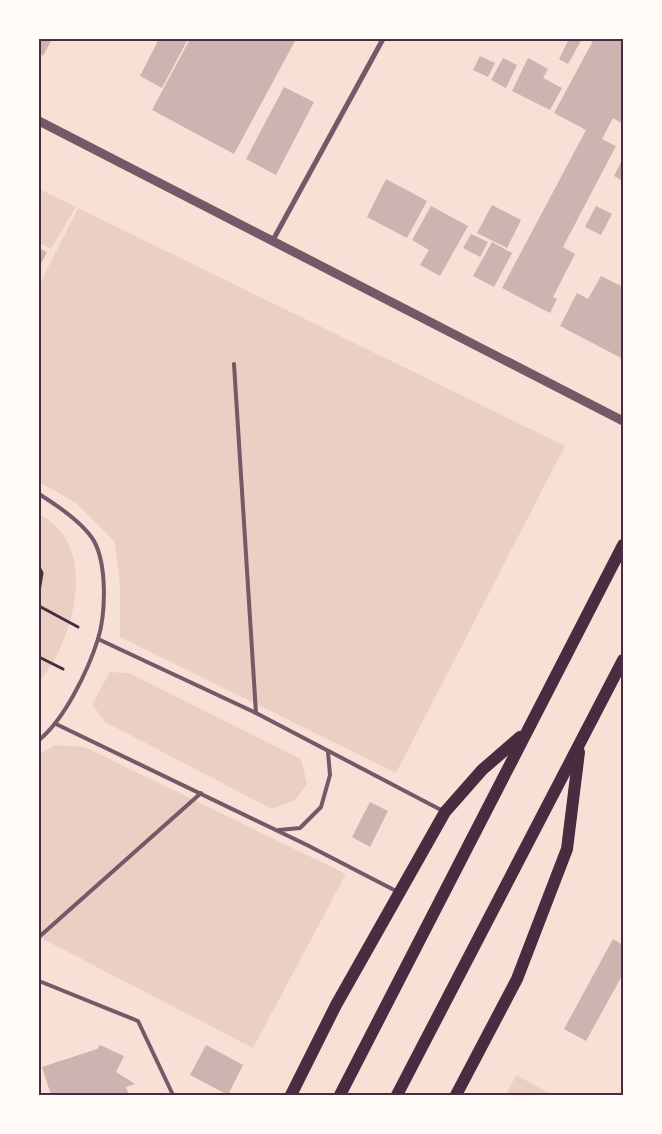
<svg xmlns="http://www.w3.org/2000/svg" width="662" height="1134" viewBox="0 0 662 1134" font-family="Montserrat,sans-serif">
	<style>
		.green { fill: #ebcfc5 }
		.building { fill: #ccb4b1 }
		.lines { fill: none; stroke-linecap: round; stroke-linejoin: round }
		.path { stroke: #4a2c40; stroke-width: 3 }
		.service { stroke: #755966; stroke-width: 4 }
		.minor { stroke: #755966; stroke-width: 5 }
		.tertiary { stroke: #755966; stroke-width: 9 }
		.primary { stroke: #4a2c40; stroke-width: 12 }
		.neatline { fill: none; stroke: #4a2c40; stroke-width: 2 }
	</style>
	<rect width="100%" height="100%" fill="#f7e1d7"/>
	<g class="green">
		<path d="M39,189l37,18 -25,42 -12,-6z"/>
		<path d="M78,208l487,238 -169,327 -276,-136v-52l-5,-43 -39,-39 -37,-21v-197z"/>
		<path d="M39,514c51,27 41,92 20,137 -5,11 -14,22 -20,32z"/>
		<path d="M110,672l19,1 172,86 6,25 -12,16 -23,9 -167,-87 -13,-18z"/>
		<path d="M55,745l30,2 261,127 -93,174 -214,-111v-183z"/>
		<path d="M516,1075l37,20h-47z"/>
	</g>
	<g class="building">
		<path d="M39,39h13l-9,17 -4,-3z"/>
		<path d="M159,39h29l-26,49 -22,-12z"/>
		<path d="M190,39h106l-62,115 -82,-44z"/>
		<path d="M569,39h13l-14,25 -9,-5z"/>
		<path d="M594,39h29l-2,7 2,1v77l-10,-6 -11,21 14,7 -53,101 12,7 -22,43 4,2 -7,14 -48,-25 84,-158 -32,-17z"/>
		<path d="M480,56l15,7 -7,14 -15,-7z"/>
		<path d="M503,58l14,7 -11,23 -15,-8z"/>
		<path d="M528,58l20,11 -5,9 19,10 -12,22 -38,-19z"/>
		<path d="M284,87l30,15 -38,73 -30,-16z"/>
		<path d="M623,158v23l-9,-5z"/>
		<path d="M386,179l41,22 -20,37 -40,-21z"/>
		<path d="M492,205l29,15 -14,28 -30,-15z"/>
		<path d="M431,206l37,20 -28,50 -20,-11 9,-15 -17,-10z"/>
		<path d="M596,206l16,8 -11,21 -16,-8z"/>
		<path d="M471,234l17,8 -8,15 -17,-9z"/>
		<path d="M492,242l20,11 -18,34 -21,-11z"/>
		<path d="M39,248l8,4 -8,16z"/>
		<path d="M601,276l22,11v72l-63,-33 17,-33 11,6z"/>
		<path d="M370,802l18,9 -18,36 -18,-10z"/>
		<path d="M613,939l10,6v29l-37,67 -22,-12z"/>
		<path d="M100,1045l24,11 -8,16 19,12 -9,3 3,8h-78l-9,-28 55,-18z"/>
		<path d="M206,1045l37,20 -15,30 -38,-20z"/>
	</g>
	<g class="lines">
		<g class="path">
			<path d="M39,567l3,6 -3,19"/>
			<path d="M39,606l39,21"/>
			<path d="M39,657l24,12"/>
		</g>
		<g class="service">
			<path d="M234,364l22,349"/>
			<path d="M39,494c16,10 45,30 55,47 13,24 12,72 4,98 -10,32 -34,81 -59,101"/>
			<path d="M98,639l158,74 187,98"/>
			<path d="M56,724l251,121 91,47"/>
			<path d="M279,830l21,-2 21,-21 9,-32 -2,-23"/>
			<path d="M39,937l162,-144"/>
			<path d="M39,981l99,40 35,74"/>
		</g>
		<path class="minor" d="M273,240l110,-201"/>
		<path class="tertiary" d="M39,121l584,300"/>
		<g class="primary">
			<path d="M291,1095l45,-90 109,-193 37,-42 38,-33"/>
			<path d="M340,1095l283,-550"/>
			<path d="M397,1095l226,-435"/>
			<path d="M456,1095l61,-116 50,-130 12,-97"/>
		</g>
	</g>
	<rect width="662" height="1134" fill="none" stroke="#fffaf5" stroke-width="80"/>
	<rect x="40" y="40" width="582" height="1054" class="neatline"/>
</svg>
